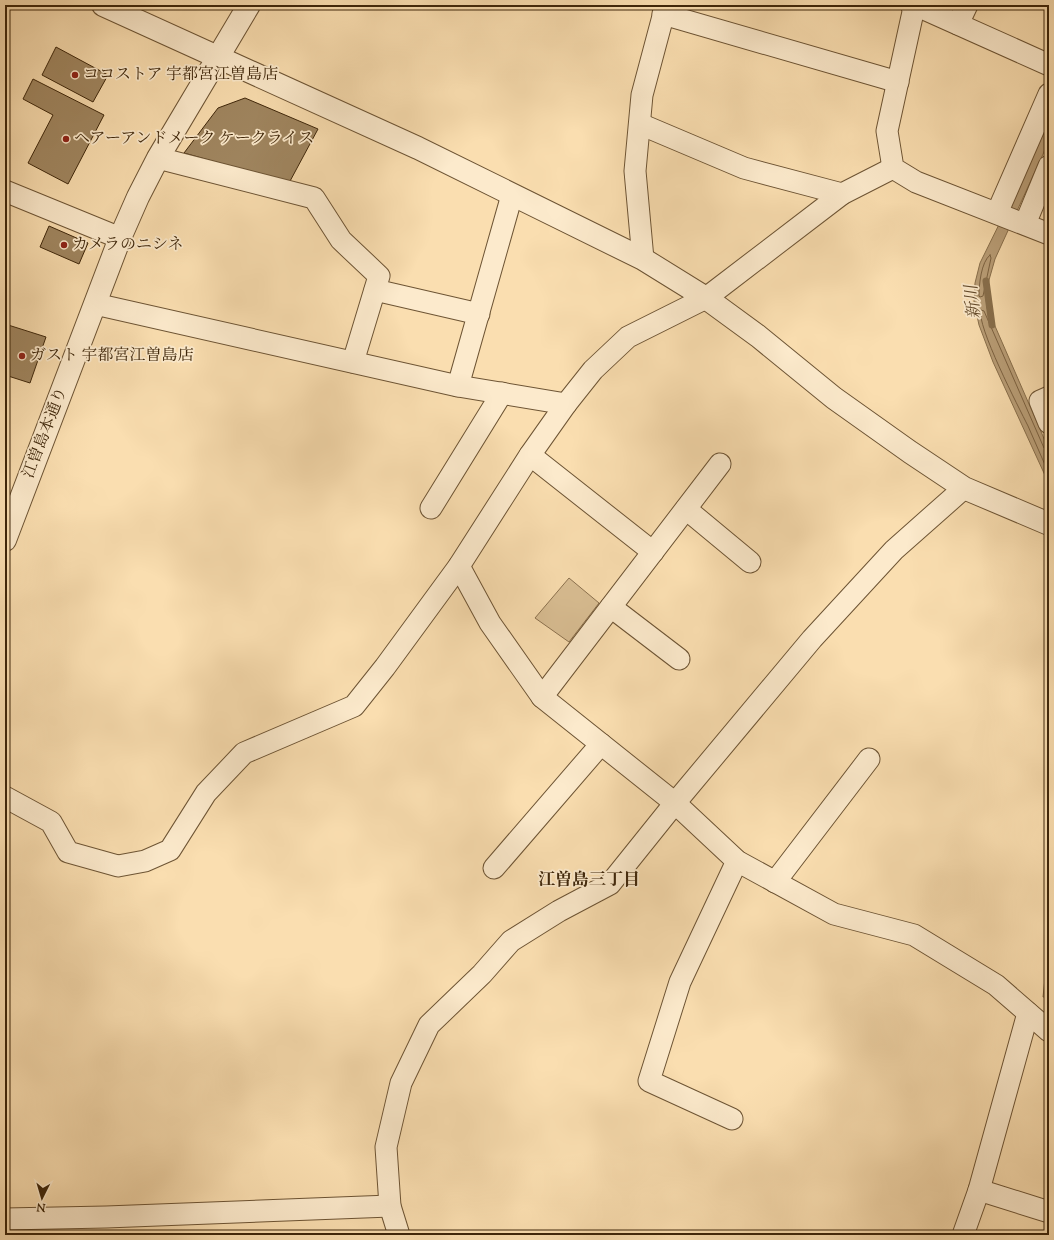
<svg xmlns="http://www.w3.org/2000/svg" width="1054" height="1240" viewBox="0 0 1054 1240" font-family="'Sorts Mill Goudy','Noto Serif JP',serif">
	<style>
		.green { fill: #dabf94; stroke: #8c724f }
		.water { fill: #ba9f78; stroke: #886f4c }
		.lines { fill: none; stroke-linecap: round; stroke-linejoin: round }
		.shore { stroke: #7c6241; stroke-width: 1 }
		.stream { stroke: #886f4c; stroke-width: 7 }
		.building { fill: #a08660; stroke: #3e260a }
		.minor-casing { stroke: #6d5434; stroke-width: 23 }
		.tertiary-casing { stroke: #6d5434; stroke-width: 24 }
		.minor { stroke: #fceacc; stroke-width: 21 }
		.tertiary { stroke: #fceacc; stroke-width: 22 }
		.poi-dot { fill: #8f2418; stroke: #fceacc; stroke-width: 1.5 }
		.labels { text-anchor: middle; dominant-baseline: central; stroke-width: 3.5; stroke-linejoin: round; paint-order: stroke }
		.poi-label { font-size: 16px; fill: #3e260a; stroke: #fceacc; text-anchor: start }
		.street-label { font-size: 16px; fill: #3e260a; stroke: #fceacc }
		.water-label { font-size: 17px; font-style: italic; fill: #634a2b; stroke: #fceacc }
		.neighbourhood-label { font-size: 17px; font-weight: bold; fill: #3e260a; stroke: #fceacc }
	</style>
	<rect width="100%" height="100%" fill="#fadeb0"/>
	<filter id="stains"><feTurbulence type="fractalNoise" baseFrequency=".005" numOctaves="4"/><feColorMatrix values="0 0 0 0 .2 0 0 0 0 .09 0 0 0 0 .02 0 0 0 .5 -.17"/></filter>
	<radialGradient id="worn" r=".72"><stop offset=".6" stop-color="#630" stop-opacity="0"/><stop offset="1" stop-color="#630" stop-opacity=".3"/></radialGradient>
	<path class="green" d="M569,578l30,25 -30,39 -34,-24z"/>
	<g class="water">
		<path d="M1049,117v24l-54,118 -6,21 -3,18 1,10 8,18 54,124v34l-56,-122 -14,-37 -5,-23 1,-19 5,-20 36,-73z"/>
		<path d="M1049,941v56h-6z"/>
	</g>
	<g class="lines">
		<g class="shore">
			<path d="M990,255l1,3 -8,38 -3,1 -1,-1c0,-11 2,-34 11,-41z"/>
			<path d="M1049,450h-3l-2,-2 -60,-137 -3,-1c-5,15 38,98 47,116 7,16 14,32 21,48"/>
		</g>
		<path class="stream" d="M986,281l6,44"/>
	</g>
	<g class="building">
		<path d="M56,47l52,28 -15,27 -51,-27z"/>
		<path d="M33,79l71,36 -36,69 -40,-21 25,-48 -30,-16z"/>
		<path d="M245,98l73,31 -29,54 -105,-30 34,-45z"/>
		<path d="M49,226l39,17 -9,21 -39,-17z"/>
		<path d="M5,324l41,13 -16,46 -25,-8z"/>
	</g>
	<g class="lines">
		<defs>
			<g id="minor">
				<path d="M912,5l1,7 -26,119 6,37 23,14 133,52"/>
				<path d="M915,5l134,60"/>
				<path d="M663,14l235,68"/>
				<path d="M958,24l9,-19"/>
				<path d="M640,124l104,44 98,26"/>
				<path d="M158,158l156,40 27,42 38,36 -26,86"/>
				<path d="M5,191l115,47"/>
				<path d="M997,213l52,-119"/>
				<path d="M1025,224l24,-58"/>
				<path d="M643,259l-8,-88 7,-76 24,-90"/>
				<path d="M375,290l104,24"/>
				<path d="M95,304l363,82 108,18"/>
				<path d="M458,386l54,-191"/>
				<path d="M1049,397l-9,4 9,22"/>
				<path d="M530,455l123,97"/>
				<path d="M431,508l71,-115"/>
				<path d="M686,509l64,53"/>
				<path d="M459,566l31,57 52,74 133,106 62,58 97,53 80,21 82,50 53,46"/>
				<path d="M611,607l68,52"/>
				<path d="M542,697l178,-233"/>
				<path d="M5,797l46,25 17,30 50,14 27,-5 25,-11 36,-57 38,-40 110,-47 31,-39 74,-101 71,-111 36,-51 27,-34 35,-33 78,-39 136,-104 51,-26"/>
				<path d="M494,868l107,-124"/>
				<path d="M775,882l94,-123"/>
				<path d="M732,1119l-83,-38 31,-99 57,-121"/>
				<path d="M979,1190l70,22"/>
				<path d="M5,1219l101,-2 284,-11"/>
				<path d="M399,1235l-9,-29 -4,-59 15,-64 28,-58 53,-51 29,-33 48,-30 51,-27 65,-81 137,-164 82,-89 70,-62"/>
				<path d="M963,1235l16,-45 49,-177"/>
			</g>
			<g id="tertiary">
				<path d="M103,5l315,143 225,111 63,39 52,38 76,62 76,54 54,36 85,36"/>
				<path d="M5,540l115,-302 18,-41 20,-39 91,-153"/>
			</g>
		</defs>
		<use href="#minor" class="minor-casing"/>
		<use href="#tertiary" class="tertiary-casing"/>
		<use href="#minor" class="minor"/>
		<use href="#tertiary" class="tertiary"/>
	</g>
	<g class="poi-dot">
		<circle cx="75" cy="75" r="4"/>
		<circle cx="66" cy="139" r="4"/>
		<circle cx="64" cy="245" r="4"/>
		<circle cx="22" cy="356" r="4"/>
	</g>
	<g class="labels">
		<g class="poi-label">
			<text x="83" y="75">ココストア 宇都宮江曽島店</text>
			<text x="74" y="139">ヘアーアンドメーク ケークライス</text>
			<text x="72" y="245">カメラのニシネ</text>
			<text x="30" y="356">ガスト 宇都宮江曽島店</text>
		</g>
		<g class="street-label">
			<text transform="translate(46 433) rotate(-69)">江曽島本通り</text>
		</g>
		<g class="water-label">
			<text transform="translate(974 302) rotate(-96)">新川</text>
		</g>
		<g class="neighbourhood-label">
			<text x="589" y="881">江曽島三丁目</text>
		</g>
	</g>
	<rect width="1054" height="1240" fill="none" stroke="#fadeb0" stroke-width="20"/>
	<rect x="6" y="6" width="1042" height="1228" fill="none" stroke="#3e260a" stroke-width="2"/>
	<rect x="10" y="10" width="1034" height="1220" fill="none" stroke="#3e260a"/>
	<g transform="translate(42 1198) rotate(185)" stroke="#fceacc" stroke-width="3" paint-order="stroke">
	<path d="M0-3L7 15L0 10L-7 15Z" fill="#3e260a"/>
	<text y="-6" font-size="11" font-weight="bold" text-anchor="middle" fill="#3e260a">N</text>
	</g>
	<rect width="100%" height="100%" filter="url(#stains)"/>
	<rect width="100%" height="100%" fill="url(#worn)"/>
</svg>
